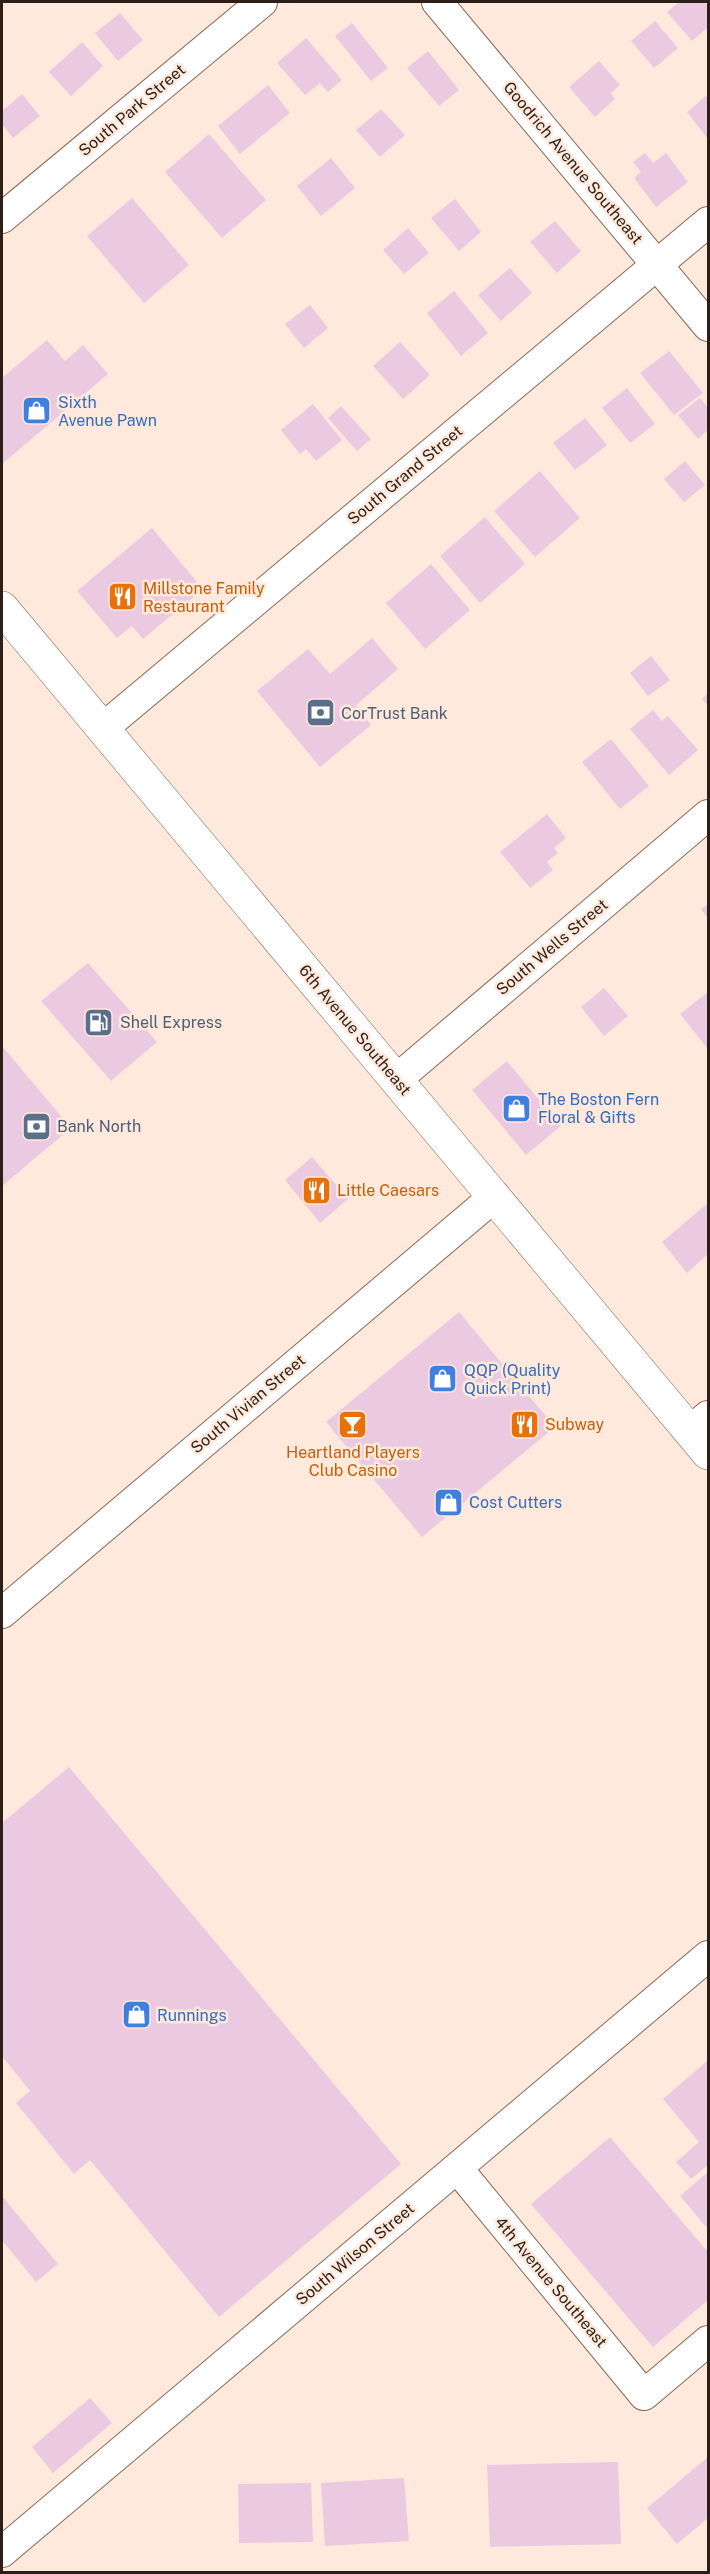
<svg xmlns="http://www.w3.org/2000/svg" width="710" height="2574" viewBox="0 0 710 2574" font-family="'Public Sans',sans-serif">
	<style>
		.building { fill: #eac9e1 }
		.lines { fill: none; stroke-linecap: round; stroke-linejoin: round }
		.minor-casing { stroke: #876855; stroke-width: 32 }
		.highway-casing { stroke: #876855; stroke-width: 34 }
		.minor { stroke: #fff; stroke-width: 30 }
		.highway { stroke: #fff; stroke-width: 33 }
		.labels { text-anchor: middle; dominant-baseline: central; stroke-width: 5; stroke-linejoin: round; paint-order: stroke }
		.street-label { font-size: 16px; fill: #2c1f17; stroke: #ffe9dc }
		.shop-label { font-size: 16px; fill: #366cbe; stroke: #ffe9dc; text-anchor: start }
		.food-label { font-size: 16px; fill: #c56008; stroke: #ffe9dc; text-anchor: start }
		.service-label { font-size: 16px; fill: #4e5e75; stroke: #ffe9dc; text-anchor: start }
	</style>
	<rect width="100%" height="100%" fill="#ffe9dc"/>
	<g class="building">
		<path d="M679,2h25l4,4v21l-16,14 -25,-29z"/>
		<path d="M120,13l23,27 -25,21 -23,-28z"/>
		<path d="M655,21l23,27 -24,20 -23,-27z"/>
		<path d="M352,23l36,45 -17,13 -36,-45z"/>
		<path d="M306,38l36,42 -14,12 -8,-9 -15,12 -28,-32z"/>
		<path d="M82,42l21,24 -32,30 -22,-24z"/>
		<path d="M428,51l31,39 -20,16 -32,-38z"/>
		<path d="M599,61l21,24 -9,8 4,6 -20,18 -26,-30z"/>
		<path d="M268,85l22,28 -50,41 -22,-28z"/>
		<path d="M22,94l18,22 -27,22 -11,-14v-13z"/>
		<path d="M706,96l2,2v41l-21,-27z"/>
		<path d="M381,109l24,26 -25,22 -24,-27z"/>
		<path d="M209,134l57,66 -44,38 -57,-66z"/>
		<path d="M645,153l8,10 13,-10 22,29 -32,25 -22,-29 7,-6 -8,-10z"/>
		<path d="M331,158l24,30 -34,28 -24,-30z"/>
		<path d="M132,198l57,67 -45,38 -57,-67z"/>
		<path d="M455,199l26,33 -22,19 -28,-33z"/>
		<path d="M555,221l26,30 -24,22 -27,-31z"/>
		<path d="M408,228l21,25 -25,21 -21,-24z"/>
		<path d="M510,268l22,25 -31,28 -23,-26z"/>
		<path d="M454,291l34,42 -27,23 -34,-43z"/>
		<path d="M310,305l18,23 -24,20 -19,-24z"/>
		<path d="M47,340l18,21 18,-16 25,29 -106,90v-86z"/>
		<path d="M400,342l30,33 -27,24 -30,-33z"/>
		<path d="M669,351l34,42 -29,22 -34,-42z"/>
		<path d="M627,388l28,36 -25,19 -28,-35z"/>
		<path d="M700,398l8,10v22l-10,9 -20,-24z"/>
		<path d="M313,404l29,36 -26,21 -10,-12 -6,5 -19,-24z"/>
		<path d="M341,406l30,33 -14,12 -29,-33z"/>
		<path d="M585,418l22,27 -32,25 -22,-27z"/>
		<path d="M685,461l20,24 -21,17 -20,-23z"/>
		<path d="M540,471l40,47 -45,39 -41,-46z"/>
		<path d="M485,517l40,47 -45,39 -40,-47z"/>
		<path d="M152,528l51,61 -60,50 -11,-13 -15,12 -40,-47z"/>
		<path d="M431,564l39,46 -45,39 -39,-46z"/>
		<path d="M372,638l26,31 -42,36 15,20 -51,42 -63,-76 51,-42 22,25z"/>
		<path d="M651,656l19,24 -22,16 -18,-23z"/>
		<path d="M708,693v13l-6,-7z"/>
		<path d="M653,710l9,11 6,-5 30,34 -29,25 -39,-46z"/>
		<path d="M611,739l38,47 -29,23 -38,-47z"/>
		<path d="M547,814l19,24 -12,10 4,5 -11,9 6,8 -23,18 -30,-36z"/>
		<path d="M708,904v14l-7,-9z"/>
		<path d="M88,963l69,79 -46,39 -70,-80z"/>
		<path d="M604,988l24,28 -24,20 -23,-29z"/>
		<path d="M708,992v57l-28,-35z"/>
		<path d="M2,1046l69,82 -69,58z"/>
		<path d="M507,1061l54,65 -35,29 -54,-65z"/>
		<path d="M312,1157l36,42 -28,24 -35,-43z"/>
		<path d="M708,1203v51l-21,19 -25,-31z"/>
		<path d="M459,1312l96,115 -133,110 -96,-115z"/>
		<path d="M69,1767l332,397 -182,153 -129,-157 -16,14 -58,-71 14,-12 -28,-35v-233z"/>
		<path d="M708,2060v105l-17,14 -15,-17 23,-20 -36,-43z"/>
		<path d="M610,2137l98,115v48l-55,47 -122,-143z"/>
		<path d="M708,2172v57l-28,-33z"/>
		<path d="M2,2196l56,68 -22,18 -34,-42z"/>
		<path d="M90,2398l22,25 -59,50 -21,-26z"/>
		<path d="M708,2457v61l-31,26 -30,-36z"/>
		<path d="M618,2462l3,82 -131,3 -3,-82z"/>
		<path d="M404,2478l5,63 -84,5 -4,-63z"/>
		<path d="M311,2483l2,59 -74,1 -1,-59z"/>
	</g>
	<g class="lines">
		<defs>
			<g id="minor">
				<path d="M437,2l271,324"/>
				<path d="M2,218l260,-216"/>
				<path d="M102,729l606,-507"/>
				<path d="M397,1079l311,-264"/>
				<path d="M690,1431l18,-15"/>
				<path d="M2,1613l493,-417"/>
				<path d="M457,2168l187,227 64,-54"/>
				<path d="M2,2552l706,-596"/>
			</g>
			<path id="highway" d="M2,608l706,845"/>
		</defs>
		<use href="#minor" class="minor-casing"/>
		<use href="#highway" class="highway-casing"/>
		<use href="#minor" class="minor"/>
		<use href="#highway" class="highway"/>
	</g>
	<defs>
		<symbol id="shop-square" viewBox="-11 -11 22 22"><rect x="-9" y="-9" width="18" height="18" rx="4" fill="#3f7fe0" stroke="#ffe9dc"/><path d="M-5-2.5h2.3a2.7 3.5 0 0 1 5.4 0H5L5.5 6h-11ZM-1.5-2.5h3a1.5 2.3 0 0 0-3 0Z" fill="#fff"/></symbol>
		<symbol id="restaurant-square" viewBox="-11 -11 22 22"><rect x="-9" y="-9" width="18" height="18" rx="4" fill="#e8710a" stroke="#ffe9dc"/><path d="M-5-6h1v4h1v-4h1v4h1v-4h1v5L-1.5 .5V6h-2V.5L-5-1ZM5-6V6H3V1.5H1.5Q1.5-4 5-6Z" fill="#fff"/></symbol>
		<symbol id="bank-square" viewBox="-11 -11 22 22"><rect x="-9" y="-9" width="18" height="18" rx="4" fill="#5c6f8a" stroke="#ffe9dc"/><path d="M-6-4H6V4H-6ZM0-2.3a2.3 2.3 0 1 0 0 4.6a2.3 2.3 0 1 0 0-4.6Z" fill="#fff"/></symbol>
		<symbol id="fuel-square" viewBox="-11 -11 22 22"><rect x="-9" y="-9" width="18" height="18" rx="4" fill="#5c6f8a" stroke="#ffe9dc"/><path d="M-5.5-6h7V0h2V4h1.3V-2.5L3-4.5l.8-.8L6-3V5H2.5V1h-1V6h-7ZM-4.2-4.7v3.2H.2V-4.7Z" fill="#fff"/></symbol>
		<symbol id="bar-square" viewBox="-11 -11 22 22"><rect x="-9" y="-9" width="18" height="18" rx="4" fill="#e8710a" stroke="#ffe9dc"/><path d="M-6-5H6L.8 .8V4.5H3.5V6h-7V4.5H-.8V.8Z" fill="#fff"/></symbol>
	</defs>
	<g fill-rule="evenodd">
		<use href="#shop-square" x="20" y="394" width="33" height="33"/>
		<use href="#restaurant-square" x="106" y="580" width="33" height="33"/>
		<use href="#bank-square" x="304" y="696" width="33" height="33"/>
		<use href="#fuel-square" x="82" y="1006" width="33" height="33"/>
		<use href="#shop-square" x="500" y="1092" width="33" height="33"/>
		<use href="#bank-square" x="20" y="1110" width="33" height="33"/>
		<use href="#restaurant-square" x="300" y="1174" width="33" height="33"/>
		<use href="#shop-square" x="426" y="1362" width="33" height="33"/>
		<use href="#bar-square" x="336" y="1408" width="33" height="33"/>
		<use href="#restaurant-square" x="508" y="1408" width="33" height="33"/>
		<use href="#shop-square" x="432" y="1486" width="33" height="33"/>
		<use href="#shop-square" x="120" y="1998" width="33" height="33"/>
	</g>
	<g class="labels">
		<g class="street-label">
			<text transform="translate(132 110) rotate(-40)">South Park Street</text>
			<text transform="translate(573 163) rotate(50)">Goodrich Avenue Southeast</text>
			<text transform="translate(405 475) rotate(-40)">South Grand Street</text>
			<text transform="translate(552 947) rotate(-40)">South Wells Street</text>
			<text transform="translate(355 1030) rotate(50)">6th Avenue Southeast</text>
			<text transform="translate(248 1404) rotate(-40)">South Vivian Street</text>
			<text transform="translate(355 2254) rotate(-40)">South Wilson Street</text>
			<text transform="translate(551 2282) rotate(50)">4th Avenue Southeast</text>
		</g>
		<g class="shop-label">
			<text x="58" y="402">Sixth<tspan x="58" dy="18">Avenue Pawn</tspan></text>
			<text x="538" y="1099">The Boston Fern<tspan x="538" dy="18">Floral &amp; Gifts</tspan></text>
			<text x="464" y="1370">QQP (Quality<tspan x="464" dy="18">Quick Print)</tspan></text>
			<text x="469" y="1502">Cost Cutters</text>
			<text x="157" y="2015">Runnings</text>
		</g>
		<g class="food-label">
			<text x="143" y="588">Millstone Family<tspan x="143" dy="18">Restaurant</tspan></text>
			<text x="337" y="1190">Little Caesars</text>
			<text x="545" y="1424">Subway</text>
			<text x="353" y="1452" text-anchor="middle">Heartland Players<tspan x="353" dy="18">Club Casino</tspan></text>
		</g>
		<g class="service-label">
			<text x="341" y="713">CorTrust Bank</text>
			<text x="120" y="1022">Shell Express</text>
			<text x="57" y="1126">Bank North</text>
		</g>
	</g>
	<rect width="710" height="2574" fill="none" stroke="#2c1f17" stroke-width="6"/>
</svg>
